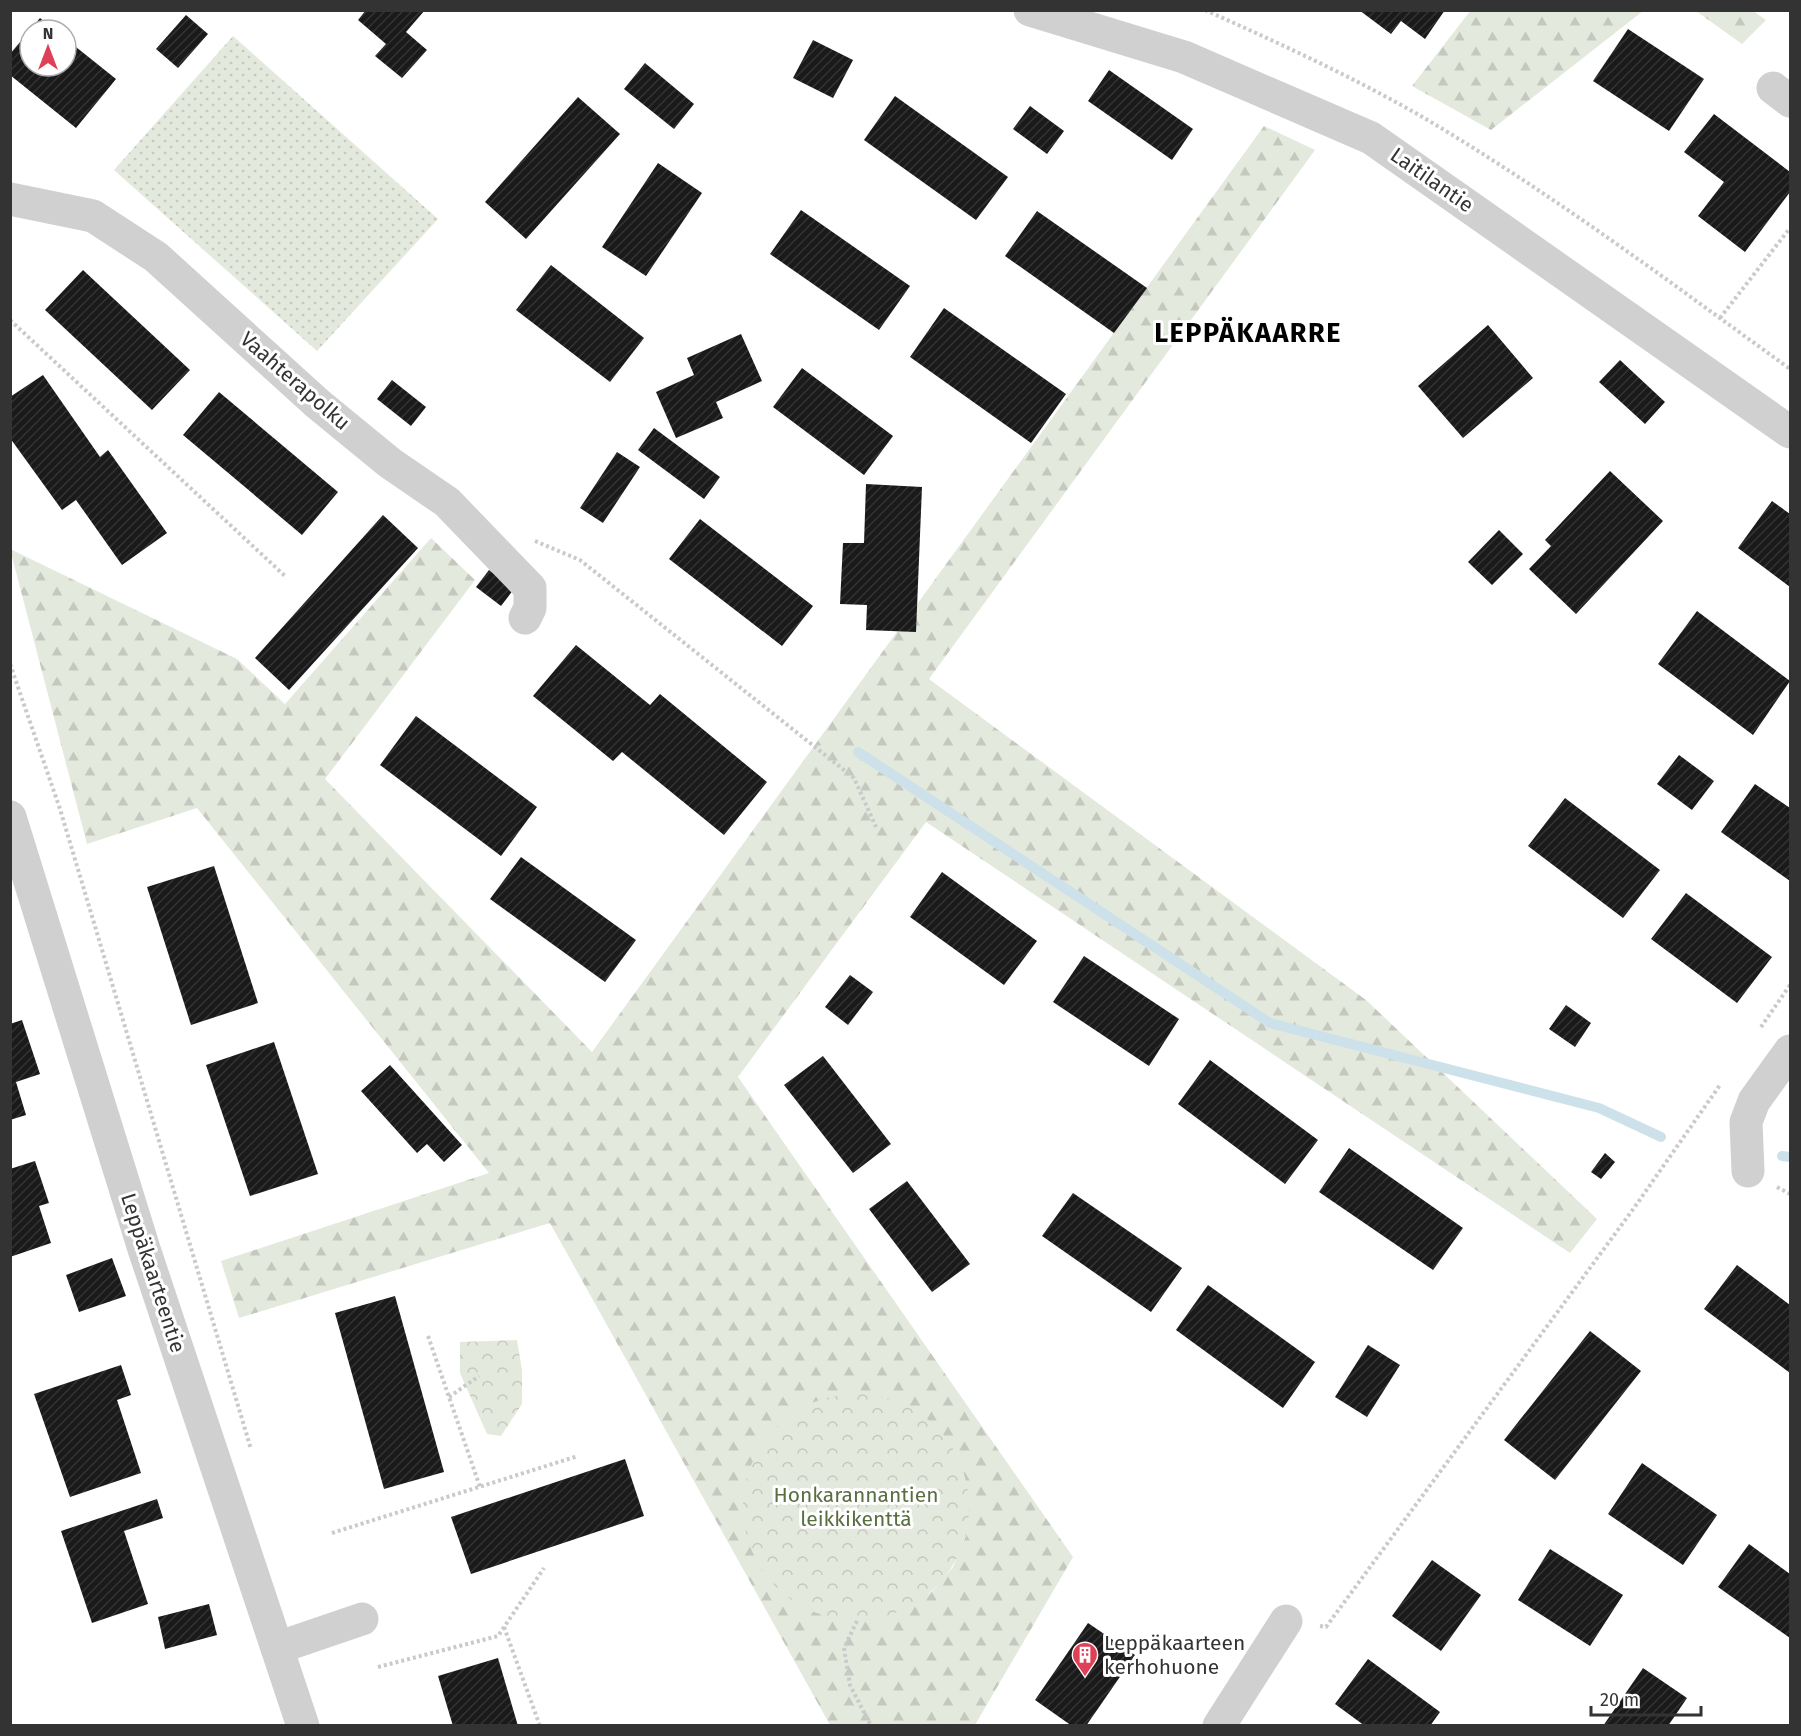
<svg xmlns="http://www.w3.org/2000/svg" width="1801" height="1736" viewBox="0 0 1801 1736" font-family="'Fira Sans',sans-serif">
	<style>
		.grass { fill: url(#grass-dots) }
		.forest { fill: url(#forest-firs); fill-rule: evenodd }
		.park { fill: url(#park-crowns) }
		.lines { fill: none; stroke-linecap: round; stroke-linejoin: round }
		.stream { stroke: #cde1ea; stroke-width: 10 }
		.building { fill: url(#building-hatch) }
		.path { stroke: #cacaca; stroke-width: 4; stroke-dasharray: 3 3; stroke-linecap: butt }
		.minor { stroke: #d0d0d0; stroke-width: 33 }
		.labels { text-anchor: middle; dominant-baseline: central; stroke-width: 6; stroke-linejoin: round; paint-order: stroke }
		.street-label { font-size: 21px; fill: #333; stroke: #fff }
		.park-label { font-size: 21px; fill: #596e41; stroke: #fff }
		.poi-label { font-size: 21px; fill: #333; stroke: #fff; text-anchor: start }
		.district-label { font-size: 27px; font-weight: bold; letter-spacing: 1.5px; fill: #000; stroke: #fff }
	</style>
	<defs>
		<pattern id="grass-dots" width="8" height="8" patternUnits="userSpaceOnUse" patternTransform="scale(1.5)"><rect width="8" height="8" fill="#e4e9dd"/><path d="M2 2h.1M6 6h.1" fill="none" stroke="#c4c8be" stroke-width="1.8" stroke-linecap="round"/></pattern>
		<pattern id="forest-firs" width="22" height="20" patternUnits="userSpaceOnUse" patternTransform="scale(1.5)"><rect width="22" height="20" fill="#e4e9dd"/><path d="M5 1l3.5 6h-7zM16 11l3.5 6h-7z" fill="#c4c8be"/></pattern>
		<pattern id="park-crowns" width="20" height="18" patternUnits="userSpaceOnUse" patternTransform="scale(1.5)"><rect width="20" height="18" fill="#e4e9dd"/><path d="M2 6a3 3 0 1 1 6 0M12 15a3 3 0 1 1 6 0" fill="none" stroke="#c4c8be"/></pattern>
		<pattern id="building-hatch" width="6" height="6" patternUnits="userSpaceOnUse" patternTransform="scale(1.5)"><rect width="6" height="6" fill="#1a1a1a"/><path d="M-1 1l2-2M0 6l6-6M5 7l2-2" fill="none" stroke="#333"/></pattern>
	</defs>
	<rect width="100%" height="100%" fill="#fff"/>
	<path class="grass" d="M233,36l205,183 -121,132 -203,-181z"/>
	<g class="forest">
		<path d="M1471,10h172v1l-152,119 -79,-44z"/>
		<path d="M1696,11h57l13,9 -24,24z"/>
		<path d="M1264,126l51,24 -386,529 437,321 231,219 -27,34 -644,-431 -188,255 335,480 -98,168h-145l-280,-502 -311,95 -18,-57 268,-88 -292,-365 -110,36 -77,-295 227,110 48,45 146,-166 44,42 -150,199 267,273zM967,1533l-14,34 -25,29z"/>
	</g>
	<g class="park">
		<path d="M517,1340l5,30v34l-21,32 -14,-2 -27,-61v-31z"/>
		<circle cx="856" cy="1507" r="113"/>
	</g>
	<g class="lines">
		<g class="stream">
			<path d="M858,752l412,271 329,85 62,29"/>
			<path d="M1782,1156l8,1"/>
		</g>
	</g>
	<g class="building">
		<path d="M366,10h59l-19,22 21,18 -25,28 -27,-22 11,-12 -28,-24z"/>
		<path d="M1359,10h86l-20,29 -24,-18 -10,13z"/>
		<path d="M186,15l22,19 -30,34 -22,-19z"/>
		<path d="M40,18l14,12h-24z"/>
		<path d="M1628,29l76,50 -35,52 -76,-50z"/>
		<path d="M30,30v36h36v-27l50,40 -40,49 -66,-53v-21z"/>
		<path d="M813,40l40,20 -20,38 -40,-20z"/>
		<path d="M645,63l49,41 -20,25 -50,-40z"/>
		<path d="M1109,70l84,59 -21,31 -84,-59z"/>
		<path d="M895,96l113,81 -32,43 -112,-80z"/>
		<path d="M578,97l42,37 -94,105 -41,-37z"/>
		<path d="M1030,106l34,25 -17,23 -34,-25z"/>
		<path d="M1714,114l76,58v20l-45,60 -47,-36 26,-34 -40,-30z"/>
		<path d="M658,163l44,30 -56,83 -44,-29z"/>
		<path d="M801,210l109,76 -31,44 -109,-76z"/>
		<path d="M1037,211l110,77 -33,45 -109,-77z"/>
		<path d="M551,265l93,73 -34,44 -94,-72z"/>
		<path d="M83,270l107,100 -38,40 -107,-100z"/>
		<path d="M944,308l122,86 -35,49 -121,-86z"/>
		<path d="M1488,325l45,53 -70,60 -45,-52z"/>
		<path d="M741,334l21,47 -46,21 7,16 -47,20 -20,-46 38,-17 -7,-17z"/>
		<path d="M1620,360l45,42 -20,22 -46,-42z"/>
		<path d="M802,368l91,68 -29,39 -91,-68z"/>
		<path d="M43,375l57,82 8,-7 59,83 -45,32 -46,-65 -14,10 -52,-72v-41z"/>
		<path d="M392,380l34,27 -15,19 -34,-27z"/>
		<path d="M219,392l119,100 -36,43 -119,-100z"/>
		<path d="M654,428l66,49 -16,22 -66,-49z"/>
		<path d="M617,452l23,15 -37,56 -23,-15z"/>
		<path d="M1610,471l53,50 -87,93 -47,-45 22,-23 -6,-6z"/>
		<path d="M866,484l56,3 -6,145 -50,-2 1,-25 -27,-1 3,-61h21z"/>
		<path d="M1772,501l18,13v73l-52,-39z"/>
		<path d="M383,515l35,33 -129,142 -34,-32z"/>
		<path d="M700,519l113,87 -31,40 -113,-87z"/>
		<path d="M1499,530l24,24 -31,31 -24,-23z"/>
		<path d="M489,570l25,19 -13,17 -25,-19z"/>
		<path d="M1697,611l93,70 -37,54 -95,-71z"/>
		<path d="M576,645l74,60 10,-11 107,88 -43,53 -102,-83 -9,9 -80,-65z"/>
		<path d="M416,716l121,91 -36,49 -121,-91z"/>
		<path d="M1679,755l35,26 -22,29 -35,-26z"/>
		<path d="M1755,784l35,24v73l-69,-49z"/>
		<path d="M1565,798l95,72 -37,48 -95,-72z"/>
		<path d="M521,857l115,83 -31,42 -115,-83z"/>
		<path d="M214,866l44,137 -67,22 -44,-138z"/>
		<path d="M942,872l95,69 -33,44 -94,-68z"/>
		<path d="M1686,893l86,64 -35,46 -86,-64z"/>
		<path d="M1084,956l95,63 -30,47 -96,-64z"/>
		<path d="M850,975l23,17 -25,33 -23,-18z"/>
		<path d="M1566,1005l25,18 -16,24 -26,-18z"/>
		<path d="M22,1020l18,54 -24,8 10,33 -16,5v-96z"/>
		<path d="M274,1042l44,132 -68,22 -44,-131z"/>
		<path d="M823,1056l68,88 -38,29 -69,-88z"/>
		<path d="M1210,1060l108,80 -33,44 -107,-80z"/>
		<path d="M390,1065l72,80 -18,17 -17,-18 -10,9 -56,-62z"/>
		<path d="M1349,1148l114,80 -30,42 -114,-78z"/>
		<path d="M1605,1153l10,9 -14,17 -10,-7z"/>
		<path d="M35,1161l14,42 -10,3 12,37 -41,14v-88z"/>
		<path d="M907,1181l63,83 -38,28 -63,-83z"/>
		<path d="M1073,1193l109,75 -31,44 -109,-76z"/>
		<path d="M112,1258l14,38 -47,16 -13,-37z"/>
		<path d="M1737,1265l53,40v68l-86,-64z"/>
		<path d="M1208,1285l107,77 -32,46 -107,-78z"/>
		<path d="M395,1296l49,176 -60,17 -49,-176z"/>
		<path d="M1590,1331l51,40 -86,109 -51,-40z"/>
		<path d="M1368,1345l32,20 -33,52 -32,-20z"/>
		<path d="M121,1365l10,30 -14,5 24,73 -71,24 -36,-103z"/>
		<path d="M625,1459l19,57 -173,58 -20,-57z"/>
		<path d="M1642,1463l75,52 -34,50 -75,-51z"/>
		<path d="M157,1499l6,19 -39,13 24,73 -56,19 -31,-92z"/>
		<path d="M1749,1544l41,30v64l-72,-51z"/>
		<path d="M1550,1549l73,46 -33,51 -72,-46z"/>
		<path d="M1432,1560l49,35 -40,56 -49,-35z"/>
		<path d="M209,1604l8,31 -52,14 -7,-32z"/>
		<path d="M1088,1623l47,32 -49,71h-14l-37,-26z"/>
		<path d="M498,1658l20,68h-65l-15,-50z"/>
		<path d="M1368,1659l72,53 -10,14h-65l-30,-22z"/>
		<path d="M1643,1668l44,30 -19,28h-65z"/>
	</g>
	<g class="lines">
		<g class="path">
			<path d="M1205,10c78,35 157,71 231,115 123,74 238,160 354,244"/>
			<path d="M1720,318l70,-90"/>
			<path d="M10,320l275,256"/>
			<path d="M535,541l45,19 274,218 22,49"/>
			<path d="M10,664l50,145 191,640"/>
			<path d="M1761,1027l29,-42"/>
			<path d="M1777,1187l13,7"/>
			<path d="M428,1336l52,151"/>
			<path d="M449,1397l30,-21"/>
			<path d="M332,1533l246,-77"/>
			<path d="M857,1621l-13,27 6,37 21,41"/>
			<path d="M1320,1626l6,1 308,-419 86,-123"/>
			<path d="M504,1627l36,99"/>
			<path d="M378,1667l120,-31 46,-68"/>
		</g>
		<g class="minor">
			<path d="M1030,10l154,47 187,81 419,294"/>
			<path d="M1773,88l17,13"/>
			<path d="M10,199l83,17 63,41 162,147 72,59 57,39 83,86v20l-5,10"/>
			<path d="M10,817l134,432 159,477"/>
			<path d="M1748,1171l-2,-49 8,-21 36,-50"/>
			<path d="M277,1648l85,-29"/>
			<path d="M1219,1726l67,-105"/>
		</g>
	</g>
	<defs>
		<symbol id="building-pin" viewBox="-11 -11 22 30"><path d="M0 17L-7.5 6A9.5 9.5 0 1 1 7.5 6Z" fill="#de4157" stroke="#fff"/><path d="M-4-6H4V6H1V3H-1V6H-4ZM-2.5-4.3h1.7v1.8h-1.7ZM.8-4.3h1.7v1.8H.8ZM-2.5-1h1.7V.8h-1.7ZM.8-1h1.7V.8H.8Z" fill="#fff"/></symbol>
	</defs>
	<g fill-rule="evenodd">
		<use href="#building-pin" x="1070" y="1640" width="30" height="40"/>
	</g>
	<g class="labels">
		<g class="street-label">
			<text transform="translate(1432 180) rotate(35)">Laitilantie</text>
			<text transform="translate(295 381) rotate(41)">Vaahterapolku</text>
			<text transform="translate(153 1273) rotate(72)">Leppäkaarteentie</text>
		</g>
		<g class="park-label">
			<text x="856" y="1495">Honkarannantien<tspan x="856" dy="24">leikkikenttä</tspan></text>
		</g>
		<g class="poi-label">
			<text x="1104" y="1643">Leppäkaarteen<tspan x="1104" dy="24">kerhohuone</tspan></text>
		</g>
		<g class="district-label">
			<text x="1248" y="333">LEPPÄKAARRE</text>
		</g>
	</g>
	<rect width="1801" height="1736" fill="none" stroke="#333333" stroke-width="24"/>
	<g transform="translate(48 48)"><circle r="28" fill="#ffffff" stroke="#adadad" stroke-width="1.5"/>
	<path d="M0-4.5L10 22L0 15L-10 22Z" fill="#de4157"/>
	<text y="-9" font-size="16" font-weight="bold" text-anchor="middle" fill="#333333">N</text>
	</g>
	<path d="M1591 1706v9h110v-9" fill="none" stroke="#333333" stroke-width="3"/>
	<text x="1600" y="1706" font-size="18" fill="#333333" stroke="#ffffff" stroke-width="4.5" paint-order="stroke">20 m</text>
</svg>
